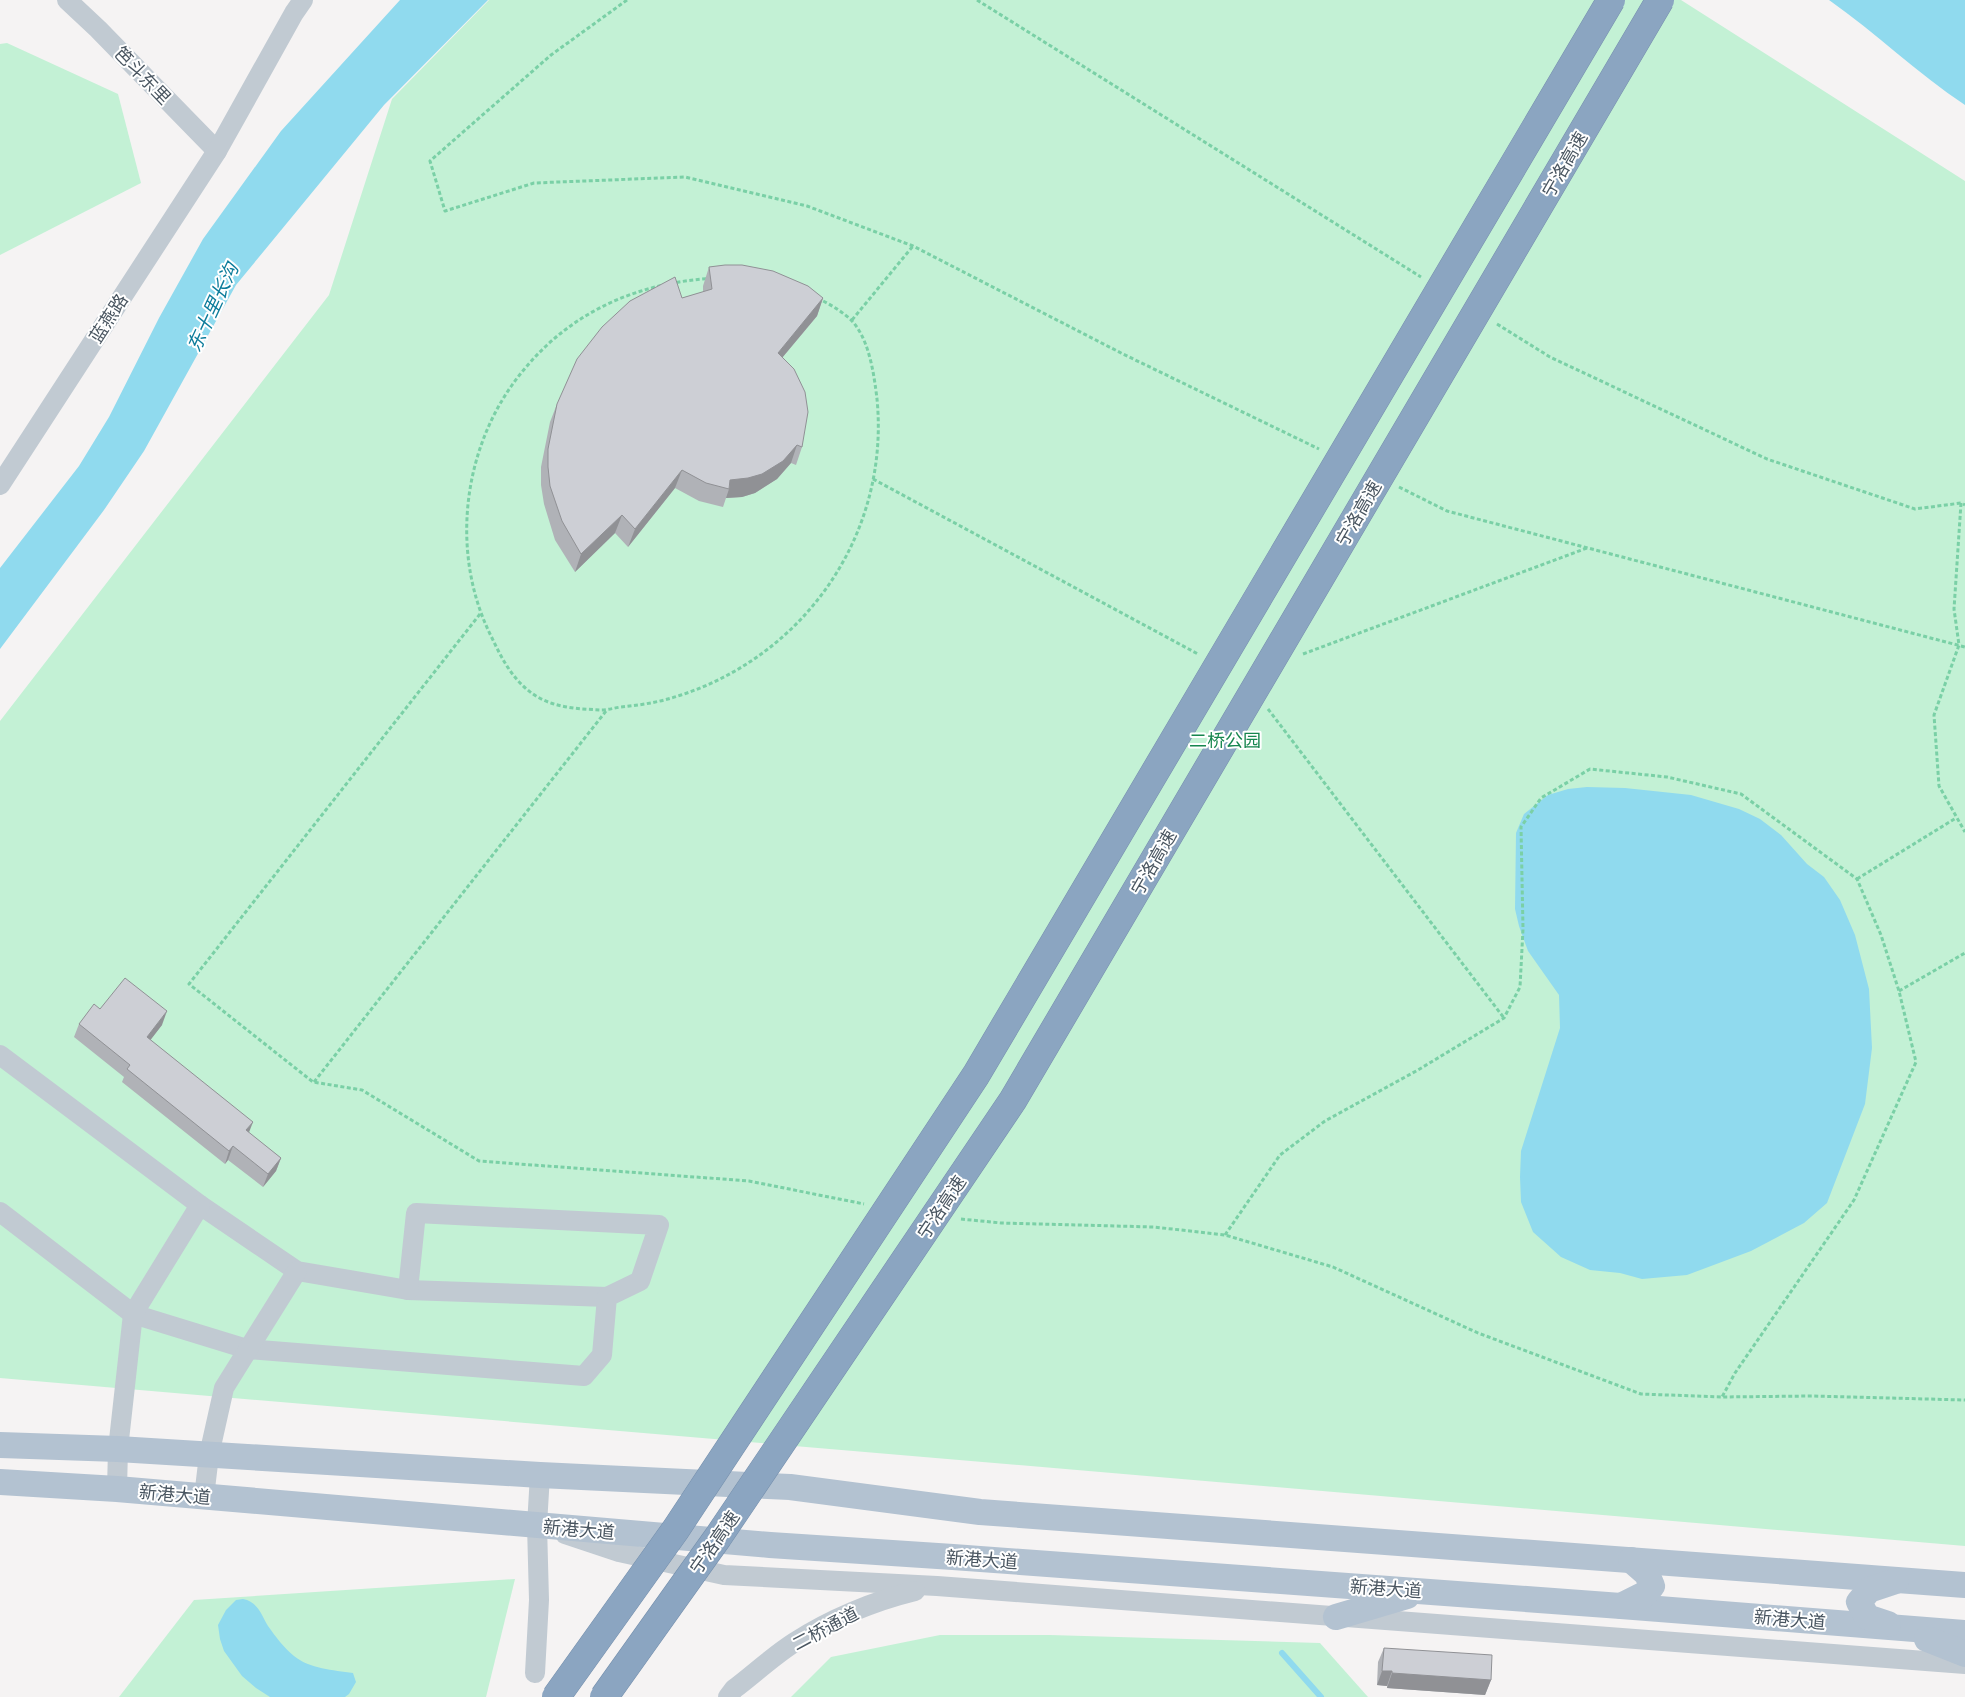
<svg xmlns="http://www.w3.org/2000/svg" width="1965" height="1697" viewBox="0 0 1965 1697" font-family="Commissioner,'Noto Sans SC',sans-serif">
	<style>
		.green { fill: #c3f1d5 }
		.water { fill: #90daee }
		.lines { fill: none; stroke-linecap: round; stroke-linejoin: round }
		.stream { stroke: #90daee; stroke-width: 6 }
		.path { stroke: #7ad0a6; stroke-width: 3; stroke-dasharray: 4 2.5; stroke-linecap: butt }
		.minor { stroke: #c1cad2; stroke-width: 20 }
		.major { stroke: #b3c2d1; stroke-width: 26 }
		.highway-bridge-casing { stroke: #7690ad; stroke-width: 29; stroke-linecap: butt }
		.highway-bridge { stroke: #8ba5c1; stroke-width: 28 }
		.wall { fill: #b0b2b7 }
		.shaded-wall { fill: #909195 }
		.building { fill: #cdcfd5; stroke: #909195 }
		.labels { text-anchor: middle; dominant-baseline: central; stroke-width: 4; stroke-linejoin: round; paint-order: stroke }
		.street-label { font-size: 18px; fill: #4a5661; stroke: #fff }
		.park-label { font-size: 18px; fill: #17864f; stroke: #fff }
		.water-label { font-size: 19px; font-style: italic; fill: #0c7c9b; stroke: #fff }
	</style>
	<rect width="100%" height="100%" fill="#f5f3f3"/>
	<g class="green">
		<path d="M489,0h1192l284,181v1365l-1965,-168v-657l329,-426 63,-196z"/>
		<path d="M7,43l111,51 23,89 -141,72v-211z"/>
		<path d="M515,1579l-29,118h-367l75,-97z"/>
		<path d="M940,1635h110l270,8 48,54h-577l40,-40z"/>
	</g>
	<g class="water">
		<path d="M400,0h88l-104,105 -148,180 -92,166 -40,59 -104,139v-81l79,-102 30,-49 50,-99 44,-79 78,-108z"/>
		<path d="M1829,0h136v105c-48,-32 -89,-72 -136,-105z"/>
		<path d="M1587,787l38,1 66,7 48,14 21,10 21,16 26,29 17,13 16,23 15,35 14,54 3,59 -7,56 -38,99 -23,20 -53,28 -64,24 -45,4 -22,-6 -30,-3 -29,-13 -28,-25 -12,-30 -1,-25 1,-26 39,-123 -1,-33 -31,-44 -9,-25 -4,-17 1,-76 8,-19 24,-19 20,-6z"/>
		<path d="M243,1599c15,3 18,15 25,27 7,10 17,23 26,30 16,13 39,14 59,17l3,9 -7,12 -4,3h-75l-14,-9 -14,-12 -18,-25 -4,-12 -2,-14 8,-15 10,-10z"/>
	</g>
	<g class="lines">
		<path class="stream" d="M1282,1653l39,44"/>
		<g class="path">
			<path d="M627,0l-76,55 -121,106 15,50 89,-28 151,-6 122,29 106,40 210,108 196,95"/>
			<path d="M977,0l444,277"/>
			<path d="M716,278c46,2 96,9 133,40 20,18 25,56 28,81 13,134 -71,255 -196,296 -20,7 -40,10 -60,12 -7,1 -13,3 -20,3 -21,-1 -46,-2 -65,-14 -22,-14 -33,-35 -44,-58 -43,-84 -30,-193 30,-266 49,-61 117,-90 194,-94z"/>
			<path d="M852,320l61,-74"/>
			<path d="M1497,324l53,33 217,102 148,50 46,-6 4,2"/>
			<path d="M873,479l325,175"/>
			<path d="M1399,487l48,24 518,136"/>
			<path d="M1961,503l-7,106 5,36 -25,70 5,71 26,46"/>
			<path d="M480,614l-291,370 124,98 49,8 117,71 270,20 115,23"/>
			<path d="M1303,654l284,-106"/>
			<path d="M1268,709l236,309"/>
			<path d="M1857,879l99,-61"/>
			<path d="M1899,991l66,-38"/>
			<path d="M314,1082l292,-371"/>
			<path d="M961,1219l40,4 153,4 71,8 108,32 145,66 163,61 81,3 90,-1 153,4"/>
			<path d="M1225,1235l55,-80 45,-34 93,-51 86,-52 16,-31 3,-58 -2,-102 20,-29 49,-29 77,8 74,17 116,85 24,56 18,56 17,71 -62,138 -119,173 -13,24"/>
		</g>
		<g class="minor">
			<path d="M67,0l31,29 119,122"/>
			<path d="M0,485l217,-334 77,-138 9,-13"/>
			<path d="M0,1055l200,150 97,66 111,19 199,7"/>
			<path d="M0,1212l133,102 114,35 337,27 18,-21 5,-58 33,-16 19,-56 -243,-12 -8,77"/>
			<path d="M117,1489l1,-40 15,-135 67,-109"/>
			<path d="M204,1497l5,-42 15,-67 73,-117"/>
			<path d="M565,1534l54,18 105,23 213,11 1028,78"/>
			<path d="M535,1673l4,-73 -2,-75 3,-50"/>
			<path d="M728,1697l6,-8c20,-15 39,-33 61,-47 35,-23 79,-41 120,-51"/>
		</g>
		<g class="major">
			<path d="M0,1445l118,4 422,26 250,12 190,25 985,73"/>
			<path d="M0,1482l117,7 653,56 183,12 668,49 344,27"/>
			<path d="M1621,1606l24,-12 7,-8 -5,-12 -16,-14"/>
			<path d="M1336,1617l71,-21"/>
			<path d="M1888,1624l-21,-7 -8,-15 10,-12 27,-9"/>
			<path d="M1927,1639l38,15"/>
		</g>
		<defs>
			<g id="highway-bridge">
				<path d="M556,1697l120,-168 300,-454 635,-1075"/>
				<path d="M604,1697l114,-160 295,-437 647,-1100"/>
			</g>
		</defs>
		<use href="#highway-bridge" class="highway-bridge-casing"/>
		<use href="#highway-bridge" class="highway-bridge"/>
	</g>
	<g class="wall">
		<path d="M709,267l114,31 -6,18 -35,42 20,89 -6,18 -5,-2 -14,16 -22,14 -13,4 -16,1 -3,9 -24,-6 -24,-13 -47,59 -13,-14 -40,39 -20,-32 -11,-36 -3,-19v-18l9,-45 7,-18 125,-106 21,-6v-6z"/>
		<path d="M79,1024l83,1 -12,15 99,93 32,25 -5,13 -13,16 -35,-27 -3,4 -103,-82 2,-5 -50,-40z"/>
		<path d="M1384,1648l107,32 -6,15 -98,-7v-2l-10,-1 1,-23z"/>
	</g>
	<g class="shaded-wall">
		<path d="M823,298l-6,18 -46,55 7,-18z"/>
		<path d="M797,445l-6,18 -14,16 -22,14 -13,4 -16,1 3,-9 1,-9z"/>
		<path d="M682,470l-7,18 -47,59 7,-18z"/>
		<path d="M622,515l-7,18 -40,39 6,-18z"/>
		<path d="M167,1011l-5,14 -20,26 5,-14z"/>
		<path d="M253,1122l-5,13 -2,-5z"/>
		<path d="M233,1146l-5,14 -3,4 4,-13z"/>
		<path d="M281,1158l-5,13 -13,16 5,-13z"/>
		<path d="M1382,1671h10l-5,15 -10,-1z"/>
		<path d="M1392,1673l99,7 -6,15 -98,-7z"/>
	</g>
	<g class="building">
		<path d="M725,265h17l31,6 35,15 15,12 -45,55 16,16 11,23 3,20 -6,35 -5,-2 -14,16 -21,13 -14,4 -18,2 -1,9 -23,-6 -24,-13 -47,59 -13,-14 -41,39 -19,-33 -12,-35 -2,-19v-18l9,-45 20,-45 25,-32 28,-26 45,-24 7,21 30,-9 -3,-22z"/>
		<path d="M125,978l42,33 -20,26 106,85 -7,8 35,28 -13,16 -35,-28 -4,5 -102,-82 3,-4 -51,-41 15,-20 6,5z"/>
		<path d="M1384,1648l108,7 -1,25 -99,-7v-2h-10z"/>
	</g>
	<g class="labels">
		<g class="street-label">
			<text transform="translate(143 75) rotate(46)">笆斗东里</text>
			<text transform="translate(1564 164) rotate(-60)">宁洛高速</text>
			<text transform="translate(108 318) rotate(-57)">蓝燕路</text>
			<text transform="translate(1358 513) rotate(-60)">宁洛高速</text>
			<text transform="translate(1153 862) rotate(-60)">宁洛高速</text>
			<text transform="translate(941 1207) rotate(-56)">宁洛高速</text>
			<text transform="translate(175 1494) rotate(5)">新港大道</text>
			<text transform="translate(579 1529) rotate(5)">新港大道</text>
			<text transform="translate(714 1542) rotate(-55)">宁洛高速</text>
			<text transform="translate(982 1559) rotate(4)">新港大道</text>
			<text transform="translate(1386 1588) rotate(4)">新港大道</text>
			<text transform="translate(1790 1619) rotate(5)">新港大道</text>
			<text transform="translate(825 1628) rotate(-28)">二桥通道</text>
		</g>
		<g class="park-label">
			<text x="1225" y="740">二桥公园</text>
		</g>
		<g class="water-label">
			<text transform="translate(212 307) rotate(-65)">东十里长沟</text>
		</g>
	</g>
</svg>
